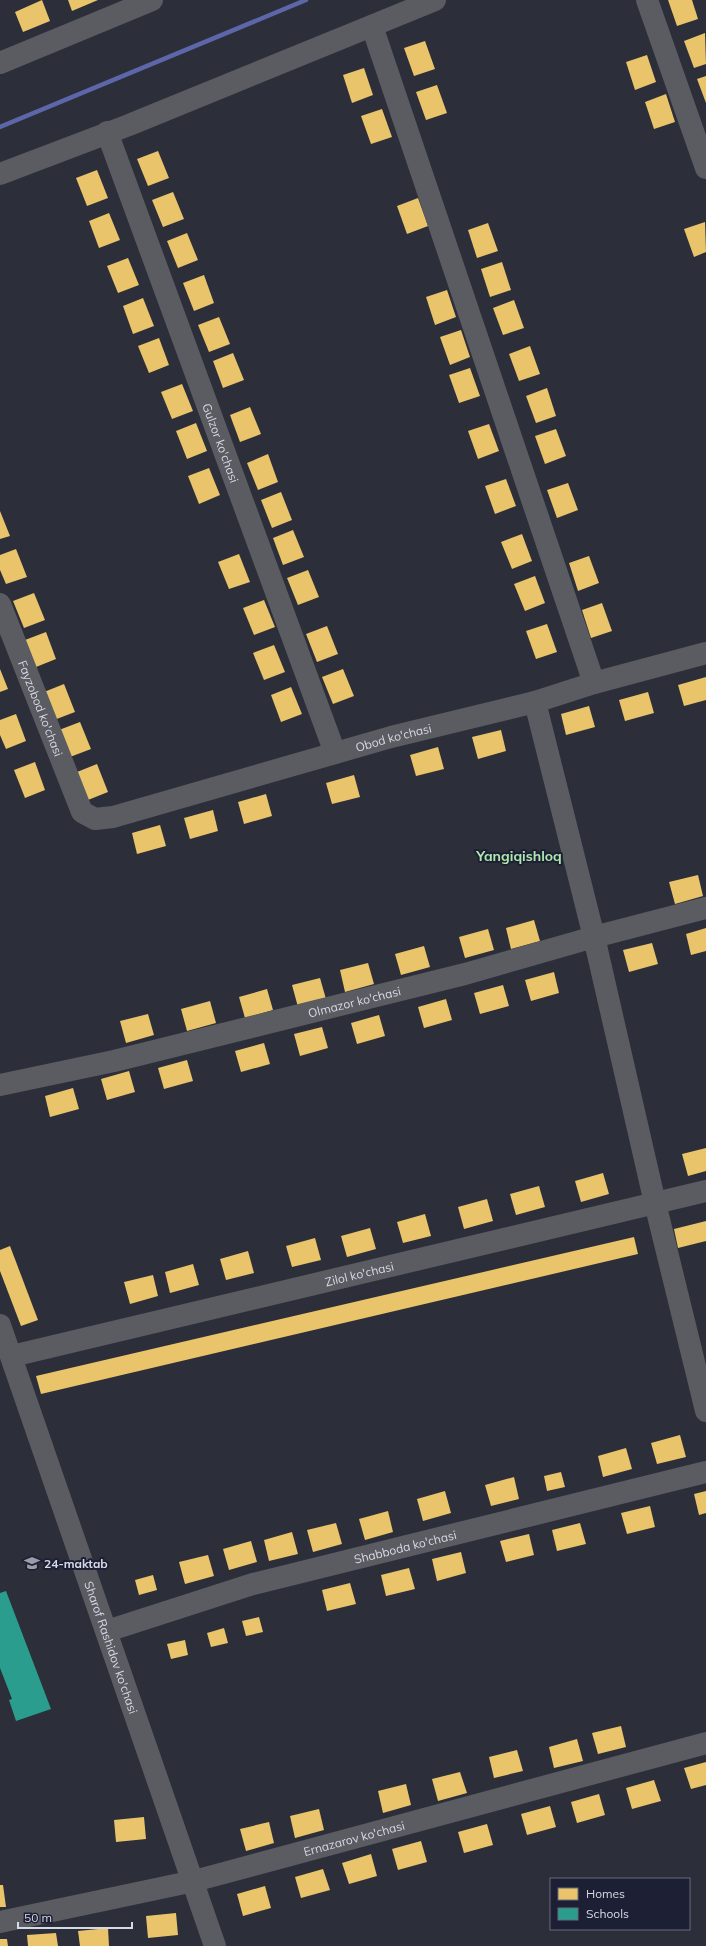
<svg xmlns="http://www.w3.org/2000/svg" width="706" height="1946" viewBox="0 0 706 1946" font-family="Mulish,sans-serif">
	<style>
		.homes { fill: #e9c46a }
		.schools { fill: #2a9d8f }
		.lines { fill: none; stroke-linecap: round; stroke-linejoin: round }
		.stream { stroke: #5c66a9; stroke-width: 4.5 }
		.minor { stroke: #5b5c61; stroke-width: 22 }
		.labels { text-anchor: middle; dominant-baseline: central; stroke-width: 4; stroke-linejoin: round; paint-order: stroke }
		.street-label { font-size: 12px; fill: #d6d9e6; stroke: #1d2034 }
		.poi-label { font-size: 12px; font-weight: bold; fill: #d6d9e6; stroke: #1d2034; text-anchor: start }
		.quarter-label { font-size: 14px; font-weight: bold; fill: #afe8ad; stroke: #1d2034 }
	</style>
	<rect width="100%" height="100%" fill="#2c2e39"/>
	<g class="homes">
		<path d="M42,0l8,21 -27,11 -8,-20z"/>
		<path d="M68,0h30l-26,11z"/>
		<path d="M668,0h24l6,19 -21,7z"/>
		<path d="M705,33l1,31 -12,4 -10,-27z"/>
		<path d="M425,41l10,28 -21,7 -10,-28z"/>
		<path d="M647,55l9,27 -21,8 -9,-28z"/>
		<path d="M364,68l9,27 -21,8 -9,-28z"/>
		<path d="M706,76v27l-9,-24z"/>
		<path d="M437,85l10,28 -21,7 -10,-28z"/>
		<path d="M666,94l9,28 -21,7 -9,-27z"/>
		<path d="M382,109l10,28 -21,7 -10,-28z"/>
		<path d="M158,151l11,27 -21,8 -11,-27z"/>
		<path d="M97,170l11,28 -21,8 -11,-28z"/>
		<path d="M173,192l11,27 -21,8 -11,-27z"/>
		<path d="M418,198l10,28 -21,8 -10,-28z"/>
		<path d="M109,213l11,27 -21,8 -10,-27z"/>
		<path d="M705,222l1,30 -12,5 -10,-28z"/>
		<path d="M488,223l10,28 -21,7 -9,-28z"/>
		<path d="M187,233l11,27 -20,8 -11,-27z"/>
		<path d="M128,258l11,27 -21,8 -11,-27z"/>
		<path d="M502,262l9,28 -21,7 -9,-28z"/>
		<path d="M204,275l10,28 -20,8 -11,-28z"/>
		<path d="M447,290l9,27 -21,8 -9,-28z"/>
		<path d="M143,298l11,28 -21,8 -10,-28z"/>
		<path d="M514,300l10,28 -21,7 -10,-27z"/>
		<path d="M219,317l11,27 -21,8 -11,-27z"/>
		<path d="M461,330l9,27 -20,8 -10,-28z"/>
		<path d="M159,338l10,27 -20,8 -11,-27z"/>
		<path d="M530,346l10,28 -21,7 -10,-27z"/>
		<path d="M233,353l11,27 -21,8 -10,-27z"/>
		<path d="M470,368l10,28 -21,7 -10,-28z"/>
		<path d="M182,384l11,27 -21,8 -11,-27z"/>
		<path d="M547,388l9,28 -20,7 -10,-27z"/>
		<path d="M250,407l11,27 -21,8 -10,-27z"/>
		<path d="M196,423l11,28 -20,8 -11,-28z"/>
		<path d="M489,424l10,27 -21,8 -10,-28z"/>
		<path d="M556,429l10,27 -21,8 -10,-28z"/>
		<path d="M268,454l10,28 -20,8 -11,-27z"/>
		<path d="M209,468l11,27 -21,9 -11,-28z"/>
		<path d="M506,479l10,27 -21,8 -10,-28z"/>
		<path d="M568,483l10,27 -21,8 -10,-28z"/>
		<path d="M281,492l11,28 -20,8 -11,-28z"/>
		<path d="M0,511l10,25 -10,3z"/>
		<path d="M293,530l11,27 -21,8 -10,-27z"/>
		<path d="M522,534l10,27 -20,8 -11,-27z"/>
		<path d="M16,549l11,28 -21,7 -6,-14v-15z"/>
		<path d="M239,554l11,28 -21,7 -11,-27z"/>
		<path d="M589,556l10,27 -21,8 -9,-28z"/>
		<path d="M308,570l11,27 -21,8 -11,-27z"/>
		<path d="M535,576l10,27 -20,8 -11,-27z"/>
		<path d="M34,593l11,27 -21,8 -11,-27z"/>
		<path d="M264,600l11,27 -21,8 -11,-27z"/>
		<path d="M602,603l10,28 -21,7 -9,-28z"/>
		<path d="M547,624l10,28 -21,7 -10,-28z"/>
		<path d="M327,626l11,28 -21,8 -11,-28z"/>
		<path d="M46,632l10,27 -20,8 -11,-27z"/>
		<path d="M274,645l11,27 -21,8 -11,-27z"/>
		<path d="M0,669l8,20 -8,3z"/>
		<path d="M343,669l11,27 -21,8 -11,-27z"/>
		<path d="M706,677v23l-22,6 -6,-21z"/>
		<path d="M64,684l11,28 -21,8 -10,-28z"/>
		<path d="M291,687l11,27 -21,8 -10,-27z"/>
		<path d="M648,692l6,21 -29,8 -6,-21z"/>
		<path d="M589,706l6,21 -29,8 -5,-21z"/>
		<path d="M16,714l10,27 -20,8 -6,-14v-15z"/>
		<path d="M80,722l11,27 -21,8 -11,-27z"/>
		<path d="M501,730l5,21 -28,8 -6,-22z"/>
		<path d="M438,747l6,22 -28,7 -6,-21z"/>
		<path d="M35,762l10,28 -20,8 -11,-28z"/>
		<path d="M97,764l11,28 -20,8 -11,-28z"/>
		<path d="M354,775l6,22 -28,7 -6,-21z"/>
		<path d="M266,794l6,22 -28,8 -6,-22z"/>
		<path d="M213,810l5,21 -28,8 -6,-21z"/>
		<path d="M160,825l6,21 -29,8 -5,-21z"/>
		<path d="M698,875l5,21 -28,8 -6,-22z"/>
		<path d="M534,920l6,21 -29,8 -5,-21z"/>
		<path d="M706,928v23l-15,4 -5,-21z"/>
		<path d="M488,929l6,21 -29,8 -6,-21z"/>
		<path d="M652,943l6,21 -29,8 -6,-22z"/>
		<path d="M424,946l6,21 -29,8 -6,-21z"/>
		<path d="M368,963l6,21 -29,8 -5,-22z"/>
		<path d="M554,972l5,21 -28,8 -6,-21z"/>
		<path d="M320,978l6,21 -28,8 -6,-22z"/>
		<path d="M503,985l6,21 -29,8 -6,-21z"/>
		<path d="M267,989l6,21 -28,8 -6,-21z"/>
		<path d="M446,999l6,21 -28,8 -6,-21z"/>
		<path d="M210,1001l6,22 -29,8 -6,-22z"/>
		<path d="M148,1014l6,21 -28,8 -6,-22z"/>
		<path d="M379,1015l6,21 -28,8 -6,-21z"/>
		<path d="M322,1027l6,21 -28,8 -6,-22z"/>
		<path d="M264,1043l6,21 -29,8 -6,-21z"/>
		<path d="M187,1060l6,21 -29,8 -6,-21z"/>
		<path d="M129,1071l6,21 -28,8 -6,-21z"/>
		<path d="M73,1088l6,21 -29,8 -5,-21z"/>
		<path d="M706,1148v23l-18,5 -6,-22z"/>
		<path d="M603,1173l6,21 -28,8 -6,-21z"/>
		<path d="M539,1186l6,21 -29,8 -6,-21z"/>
		<path d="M487,1199l6,22 -29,8 -6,-22z"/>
		<path d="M425,1214l6,22 -28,7 -6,-21z"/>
		<path d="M706,1221v20l-28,7 -4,-19z"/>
		<path d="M370,1228l6,21 -29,8 -6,-21z"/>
		<path d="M634,1237l4,17 -597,140 -5,-18z"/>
		<path d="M315,1238l6,22 -29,7 -6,-21z"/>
		<path d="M10,1246l28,74 -17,6 -21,-55v-21z"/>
		<path d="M248,1251l6,22 -28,7 -6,-21z"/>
		<path d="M193,1264l6,21 -29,8 -5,-21z"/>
		<path d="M153,1275l5,21 -28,8 -6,-22z"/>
		<path d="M680,1435l6,22 -29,7 -6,-21z"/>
		<path d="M626,1448l6,21 -29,8 -5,-21z"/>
		<path d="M561,1472l4,15 -18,4 -3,-15z"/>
		<path d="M514,1477l5,22 -28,7 -6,-21z"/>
		<path d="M445,1491l6,22 -28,8 -6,-22z"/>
		<path d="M706,1491v22l-7,2 -5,-21z"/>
		<path d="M650,1506l5,21 -28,7 -6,-21z"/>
		<path d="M388,1511l5,21 -28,8 -6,-21z"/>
		<path d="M336,1523l6,21 -29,8 -6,-22z"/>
		<path d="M580,1523l6,21 -29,7 -5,-21z"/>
		<path d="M292,1532l6,22 -29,7 -5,-21z"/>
		<path d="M529,1534l5,21 -28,7 -6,-21z"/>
		<path d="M251,1541l6,21 -28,8 -6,-21z"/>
		<path d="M461,1552l5,21 -29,8 -5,-22z"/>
		<path d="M208,1555l6,21 -29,8 -6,-22z"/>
		<path d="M409,1568l6,21 -29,7 -5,-21z"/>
		<path d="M153,1575l4,15 -18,5 -4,-15z"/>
		<path d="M350,1583l6,21 -29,7 -5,-21z"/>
		<path d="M259,1617l4,15 -17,4 -4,-15z"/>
		<path d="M224,1628l4,15 -17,4 -4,-14z"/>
		<path d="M185,1640l3,15 -17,4 -4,-15z"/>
		<path d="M621,1726l5,21 -28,7 -6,-21z"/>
		<path d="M577,1739l6,22 -29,7 -5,-21z"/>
		<path d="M517,1750l6,21 -29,7 -5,-21z"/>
		<path d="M706,1762v23l-15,4 -7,-21z"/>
		<path d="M460,1772l7,21 -29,8 -6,-22z"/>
		<path d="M654,1780l7,21 -29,8 -6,-21z"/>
		<path d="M406,1784l5,21 -28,8 -5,-22z"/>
		<path d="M599,1794l6,21 -28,8 -6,-21z"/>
		<path d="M550,1806l6,21 -29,8 -6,-21z"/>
		<path d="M319,1809l5,21 -29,8 -5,-22z"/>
		<path d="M144,1817l2,22 -30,3 -2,-22z"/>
		<path d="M269,1822l5,21 -28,8 -6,-22z"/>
		<path d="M487,1824l6,21 -29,8 -6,-21z"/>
		<path d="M421,1841l6,21 -29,8 -6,-21z"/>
		<path d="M371,1854l6,22 -28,8 -7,-21z"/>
		<path d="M323,1869l7,21 -29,8 -6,-21z"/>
		<path d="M0,1885h3l3,22h-6z"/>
		<path d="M265,1886l6,22 -28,8 -6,-22z"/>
		<path d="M176,1913l2,22 -30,3 -2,-22z"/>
		<path d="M108,1928l1,18h-29l-2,-15z"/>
		<path d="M56,1933l2,13h-30l-1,-11z"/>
		<path d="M0,1939h7l1,7h-8z"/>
	</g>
	<path class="schools" d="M6,1591l45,118 -35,12 -7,-21 3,-1 -12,-31v-75z"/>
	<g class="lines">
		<path class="stream" d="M0,127l306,-127"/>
		<g class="minor">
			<path d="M647,0l59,168"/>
			<path d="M372,26l222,657"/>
			<path d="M0,63l152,-63"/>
			<path id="s1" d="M107,132l228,621"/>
			<path d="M0,174l129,-49 306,-125"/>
			<path id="s2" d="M0,604l82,208 13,7 18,-2 278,-80 144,-35 59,-19 112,-30"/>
			<path d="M535,702l59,235 61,266 51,208"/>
			<path id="s3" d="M0,1085l114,-24 351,-87 129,-37 112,-29"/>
			<path id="s4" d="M0,1325l215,621"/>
			<path id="s5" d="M12,1356l694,-165"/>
			<path id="s6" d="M107,1631l146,-47 453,-112"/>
			<path id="s7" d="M0,1922l194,-41 512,-138"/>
		</g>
	</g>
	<defs>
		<symbol id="school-bare" viewBox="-9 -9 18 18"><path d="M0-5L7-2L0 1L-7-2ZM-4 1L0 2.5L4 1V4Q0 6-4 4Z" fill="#9a9da9" stroke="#1d2034" stroke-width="2.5" paint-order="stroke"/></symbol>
	</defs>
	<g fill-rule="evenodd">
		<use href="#school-bare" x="21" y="1552" width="22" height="22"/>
	</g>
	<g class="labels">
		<g class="street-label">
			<text stroke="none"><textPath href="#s1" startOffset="331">Gulzor ko'chasi</textPath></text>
			<text stroke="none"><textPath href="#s2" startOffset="112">Fayzobod ko'chasi</textPath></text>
			<text stroke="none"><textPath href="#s2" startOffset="548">Obod ko'chasi</textPath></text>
			<text stroke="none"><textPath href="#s3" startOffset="364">Olmazor ko'chasi</textPath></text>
			<text stroke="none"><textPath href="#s5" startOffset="357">Zilol ko'chasi</textPath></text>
			<text stroke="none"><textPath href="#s6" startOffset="310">Shabboda ko'chasi</textPath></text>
			<text stroke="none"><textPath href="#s4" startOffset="341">Sharof Rashidov ko'chasi</textPath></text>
			<text stroke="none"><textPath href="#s7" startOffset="364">Ernazarov ko'chasi</textPath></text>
		</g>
		<g class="poi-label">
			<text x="44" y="1563">24-maktab</text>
		</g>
		<g class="quarter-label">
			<text x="519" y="856">Yangiqishloq</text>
		</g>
	</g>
	<rect x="550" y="1878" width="140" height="52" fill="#1d2034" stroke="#676a7b"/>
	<rect x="558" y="1888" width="20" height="12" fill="#e9c46a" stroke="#676a7b"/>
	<text x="586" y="1898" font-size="12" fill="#d6d9e6">Homes</text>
	<rect x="558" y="1908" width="20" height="12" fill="#2a9d8f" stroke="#676a7b"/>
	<text x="586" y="1918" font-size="12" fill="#d6d9e6">Schools</text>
	<path d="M18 1922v6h114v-6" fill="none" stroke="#d6d9e6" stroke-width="2"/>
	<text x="24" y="1922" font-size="12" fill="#d6d9e6" stroke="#1d2034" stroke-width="3" paint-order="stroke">50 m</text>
</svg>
